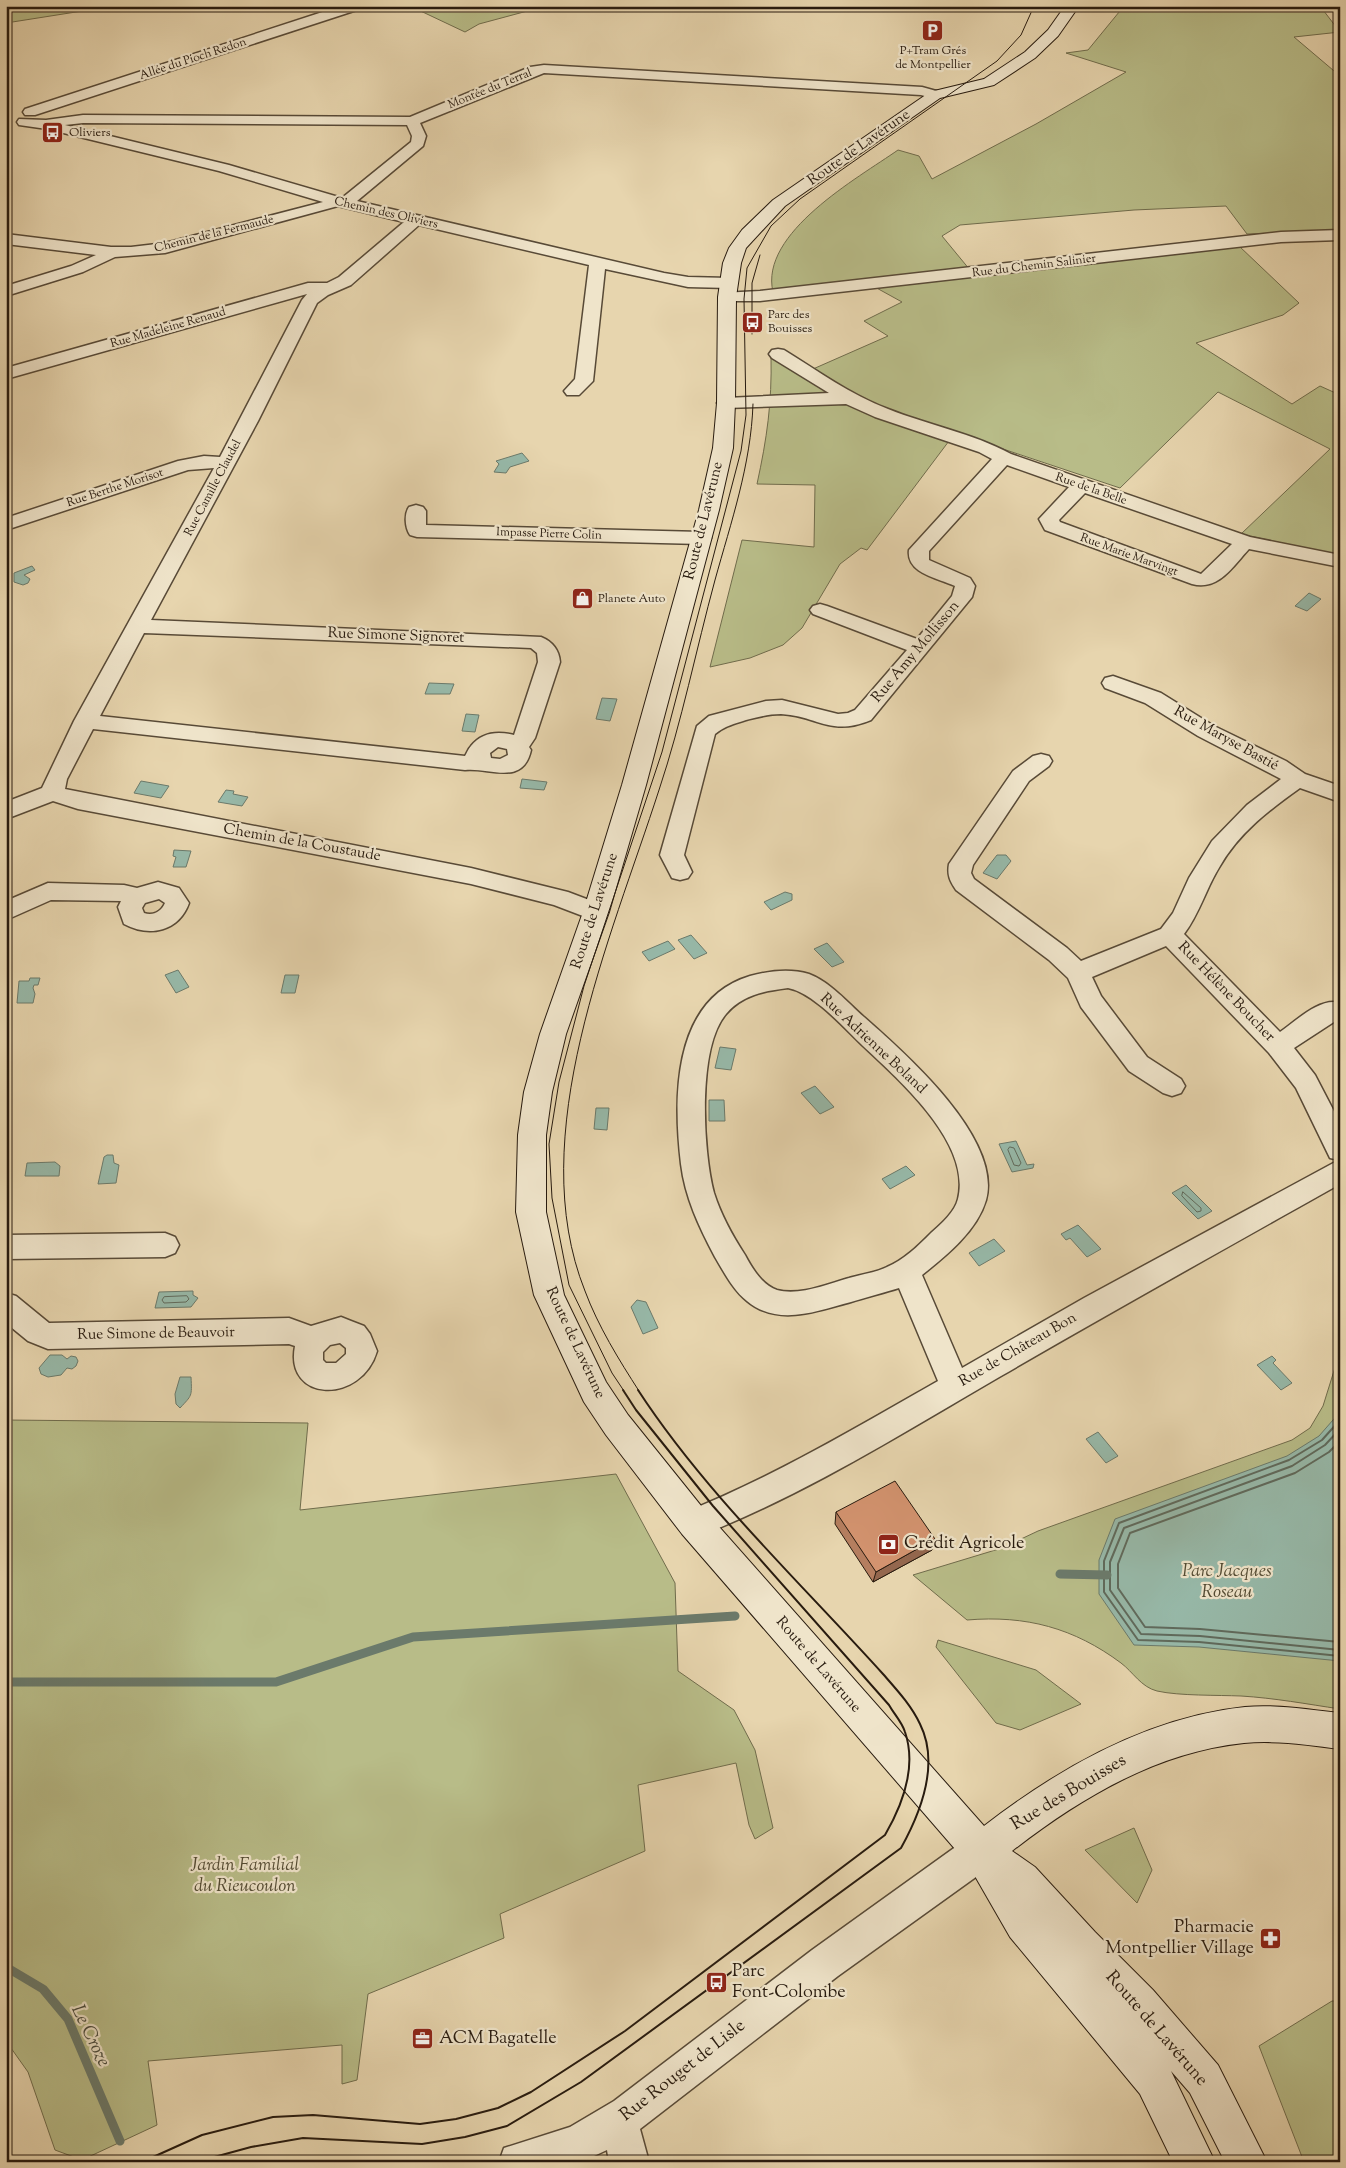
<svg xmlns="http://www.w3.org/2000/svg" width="1346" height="2168" viewBox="0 0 1346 2168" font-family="'Sorts Mill Goudy',serif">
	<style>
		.green { fill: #b8bc88; stroke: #706c4c }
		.water { fill: #97b9a9; stroke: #6b7a6b }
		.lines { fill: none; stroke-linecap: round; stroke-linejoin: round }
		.shore-far1 { stroke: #606a5c; stroke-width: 1 }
		.shore { stroke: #606a5c; stroke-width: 2 }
		.stream { stroke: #6b7a6b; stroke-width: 9 }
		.street-casing { stroke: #584a37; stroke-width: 3 }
		.secondary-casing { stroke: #281b0f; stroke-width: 2 }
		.street { fill: #efe4ca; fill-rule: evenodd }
		.secondary { fill: #efe4ca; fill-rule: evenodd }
		.tram-far1 { stroke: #281b0f; stroke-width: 1 }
		.tram { stroke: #281b0f; stroke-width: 2 }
		.wall { fill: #b57e5f; stroke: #281b0f }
		.shaded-wall { fill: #94674e; stroke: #281b0f }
		.building { fill: #d3936f; stroke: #281b0f }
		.labels { text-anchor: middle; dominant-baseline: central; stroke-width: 4.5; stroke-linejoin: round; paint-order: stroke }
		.far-poi-label { font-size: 12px; fill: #281b0f; stroke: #efe4ca; text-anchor: start }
		.far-street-label { font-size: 12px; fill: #281b0f; stroke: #efe4ca }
		.street-label { font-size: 15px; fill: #281b0f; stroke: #efe4ca }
		.near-poi-label { font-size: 18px; fill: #281b0f; stroke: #efe4ca; text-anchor: start }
		.near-park-label { font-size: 18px; font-style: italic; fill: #534b33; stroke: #efe4ca }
		.near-street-label { font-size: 18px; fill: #281b0f; stroke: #efe4ca }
		.near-water-label { font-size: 19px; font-style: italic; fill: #494a3d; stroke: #efe4ca }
	</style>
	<rect width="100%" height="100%" fill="#e7d5ae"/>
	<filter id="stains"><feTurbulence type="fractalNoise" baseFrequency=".004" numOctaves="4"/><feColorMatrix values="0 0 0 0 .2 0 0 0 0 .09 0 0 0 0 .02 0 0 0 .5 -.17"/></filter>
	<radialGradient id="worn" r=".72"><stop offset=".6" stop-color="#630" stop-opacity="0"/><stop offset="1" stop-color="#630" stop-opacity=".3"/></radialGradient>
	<g class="green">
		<path d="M6,6h108l-108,17z"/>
		<path d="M410,6h136l-67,18 -14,8z"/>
		<path d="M1124,6h196l20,26 -46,5 46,39v155l-93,3 -21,-28 -92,4 -174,15 -18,11 28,34 -197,22c-14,-59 85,-114 125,-142l21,6 13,23 104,-55 90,-52 -60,-19 22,-3z"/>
		<path d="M1239,246l60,57 -16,12 -87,28 96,61 28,-18 20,9v161l-99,-22 89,-85 -112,-57 -98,96 -165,-55 -88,117 -6,-2 -21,16 -38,64 -19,17 -33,13 -40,9 32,-127 72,7 1,-62 -58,-1c10,-46 15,-81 14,-128l42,13 75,-33 -24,-15 38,-19 -29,-16z"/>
		<path d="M1338,1358l2,1v350c-33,-5 -66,-11 -99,-13 -23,-1 -62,0 -84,-5 -16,-4 -24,-19 -36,-28 -47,-35 -95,-48 -154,-43l-54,-45 89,-27 36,-17 254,-91 18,-12 13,-22z"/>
		<path d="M6,1420l302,3 -8,87 316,-36 59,109 3,88 56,39 21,40 18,78 -18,11 -6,-14 -13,-62 -98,22 7,66 -145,63 4,24 -136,56 -11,86 -15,4v-39l-194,16 9,64 -75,35 -27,-10 -27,-78 -22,-31z"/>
		<path d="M938,1640l98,30 45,34 -61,26 -24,-7 -60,-76z"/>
		<path d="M1134,1828l18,42 -15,33 -52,-53z"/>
		<path d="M1332,2001h8v161h-36l-45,-116z"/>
	</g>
	<g class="water">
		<path d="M522,453l7,8 -19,6 -4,6 -12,-1 5,-8 -3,-3z"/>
		<path d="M32,566l3,4 -11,5 6,4 -2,4 -5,2 -9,-3v-9z"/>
		<path d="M1309,593l12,6 -14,12 -12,-5z"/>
		<path d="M429,683l25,1 -4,10h-25z"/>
		<path d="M602,698l15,1 -7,22 -14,-2z"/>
		<path d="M466,714l13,1 -4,17 -13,-1z"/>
		<path d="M522,779l25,3 -3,8 -24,-2z"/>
		<path d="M141,781l28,5 -8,12 -27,-5z"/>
		<path d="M226,790l8,1 -1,3 15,3 -6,9 -24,-4z"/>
		<path d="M174,850l17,1 -5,16h-13l3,-10 -3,-1z"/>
		<path d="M997,855h9l5,6 -14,18 -14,-6z"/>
		<path d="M785,892l7,2v6l-21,10 -7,-8z"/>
		<path d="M691,935l16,18 -13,6 -16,-19z"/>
		<path d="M668,941l7,8 -26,12 -7,-9z"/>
		<path d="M827,943l17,19 -12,5 -18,-18z"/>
		<path d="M178,970l11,17 -13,6 -11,-18z"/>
		<path d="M285,975h14l-4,18h-14z"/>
		<path d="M30,978h10l-2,7h-4l-1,3 2,6 -2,9h-16l2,-22h10z"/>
		<path d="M720,1047l16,2 -5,21 -16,-2z"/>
		<path d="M815,1086l19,21 -14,7 -19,-21z"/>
		<path d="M709,1100h15l1,21h-16z"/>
		<path d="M596,1108h13l-2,22 -13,-1z"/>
		<path d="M1016,1141l11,24 7,-1 -1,4 -21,4 -13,-28z"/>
		<path d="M107,1155h6l1,8 5,2 -3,18 -18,1 6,-27z"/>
		<path d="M55,1162l5,4 -1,10h-34l2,-13z"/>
		<path d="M906,1166l9,9 -25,14 -8,-10z"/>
		<path d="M1186,1185l26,26 -14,8 -26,-26z"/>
		<path d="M1078,1225l23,24 -14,8 -17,-19 -4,2 -5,-6z"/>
		<path d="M994,1239l11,12 -26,15 -10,-13z"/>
		<path d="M193,1291v4l5,3 -7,9 -36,1 4,-16z"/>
		<path d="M637,1300l9,2 12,26 -15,6 -12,-27z"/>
		<path d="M50,1355h12l5,4 4,-3 5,1 2,4 -2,5 -4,3 -5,-1 -6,7 -13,2 -7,-3 -2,-6z"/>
		<path d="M1272,1356l4,4 -3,3 19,20 -11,7 -24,-25z"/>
		<path d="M180,1377h11c1,20 1,18 -11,31l-4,-4 -1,-10z"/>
		<path d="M1340,1412v249l-141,-14 -65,-2 -35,-51v-34l16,-41 172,-63 32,-20z"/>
		<path d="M1098,1432l20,24 -12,7 -20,-24z"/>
	</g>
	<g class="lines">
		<g class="shore-far1">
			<path d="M1010,1147l4,1 7,15 -2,3 -5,-1 -6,-15z"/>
			<path d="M1183,1192l18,16v3l-4,1 -15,-16z"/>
			<path d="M187,1296l2,3 -3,3 -22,1 -2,-3 2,-3z"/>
		</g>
		<g class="shore">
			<path d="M1340,1420l-18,20 -33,20 -170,63 -15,38v31l34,48 61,2 141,14"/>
			<path d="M1340,1429l-15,16 -33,21 -168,62 -14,34v28l31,44 59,2 140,14"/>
			<path d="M1340,1441l-11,11 -34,21 -165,60 -12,31v24l27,39 55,2 140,13"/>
		</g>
		<g class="stream">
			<path d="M1060,1574l47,1"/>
			<path d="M6,1682h270l137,-45 322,-21"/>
			<path d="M6,1967l37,22 25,30 52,122"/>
		</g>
		<defs>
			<g id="street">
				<path d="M341,6h20l-1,3 -325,106h-10l-2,-3 2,-3z"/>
				<path d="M544,65l378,22 18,5 2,3 -7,4 -14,-4 -377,-22 -124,50 6,13 -3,10 -66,55 307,72 24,4 41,1 6,1 2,4 -2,4 -6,1 -41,-1 -83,-18 -12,112 -14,14h-12l-3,-4 11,-12 14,-114 -170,-40 -68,60 -23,10 -11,8 -59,118 -107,199 390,17c12,5 18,13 19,25l-25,76 -6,9 2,3c-8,37 -42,17 -66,20l-372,-41 -26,50 -2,10 406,79 97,24 37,14 3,6 -3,6 -9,3 -42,-16 -83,-21 -393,-75 -25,-8 -47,18v-17l36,-14 32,-67 140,-253 -26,2 -182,60v-12l172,-57 26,-5 16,1 82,-157 5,-6 -301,85v-11l302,-85h19l12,-6 65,-55 -66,-16 -173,47 -50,4 -32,15 -77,24v-10l65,-20 25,-11 -90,-11v-10l105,13h20l34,-4 158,-41 -104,-31 -172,-42 -28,-4 -2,-3 2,-3 27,1 37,-5 327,2 120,-50zM83,123l324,2 5,11 -1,6 -69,56 -113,-33 -164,-40zM144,633l387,15 6,5 1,9 -24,73c-16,-4 -32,-3 -43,11 -3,3 -4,7 -6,10l-365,-40zM498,747l9,2 1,6 -8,4 -9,-1 -1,-5z"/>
				<path d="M1340,230v10l-59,2 -521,59h-39l-2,-4 2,-4 39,-2 521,-59z"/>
				<path d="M778,349l6,1c34,21 67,45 104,59 40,16 84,24 123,45l239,83 90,18v12l-91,-18c-16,17 -30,42 -57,35l-147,-54 -6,-11 30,-32 -62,-22 -78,86v9l41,18 5,8 -3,11 -101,123c-41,17 -53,-4 -90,-6 -12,0 -23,3 -35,6 -12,4 -21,6 -31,14l-31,121 8,17 -4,6 -8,2 -8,-2 -12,-23 37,-129 12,-10 57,-15 16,-1 56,14 10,-1 7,-3 52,-60 -94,-36 -3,-4 3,-4 7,-2 7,2 90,33 35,-43 3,-10c-18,-8 -49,-13 -46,-36l83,-91 -13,-7 -104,-35 -29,-13 -120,4 -6,-1 -3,-4 3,-4 6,-1 103,-5 -57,-35 -3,-4 3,-4zM1085,493l147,51 -31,30 -141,-52 -1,-2z"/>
				<path d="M416,505l7,2 3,4v14l275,7 7,2 3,4 -3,4 -7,2 -284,-7 -7,-2c-5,-7 -6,-21 -1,-28z"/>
				<path d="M1113,676l48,17 53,33 72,35 19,13 35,12v16l-40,-14c-31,22 -61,45 -80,78 -14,22 -20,47 -36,68l96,98c16,-11 40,-35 60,-29v15l-46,30 21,27 25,48v61c-114,64 -227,127 -339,192 -100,58 -198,120 -307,162l-11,-5 -5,-10 5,-10c90,-36 171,-84 255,-132l-39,-93c-16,5 -32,9 -48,14 -34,9 -73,25 -104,-1 -14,-11 -23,-29 -32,-44 -16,-30 -30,-60 -34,-93 -8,-67 -8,-165 69,-188 19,-5 39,-8 59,-2 21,8 38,28 55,43 41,36 139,122 122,183 -9,31 -40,56 -64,75l40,93 122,-70 255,-138 -9,-2 -34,-70 -27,-35 -103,-107 -74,31 9,19 46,61 34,22 4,7 -4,7 -9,3 -9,-3 -34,-22 -48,-64 -13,-29 -19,-18 -93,-70c-6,-9 -9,-15 -7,-26l64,-93 20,-15 8,-2 8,2 3,5 -3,5 -20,15 -56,84 -2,8 3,6 93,69 14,13 80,-32 12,-16 16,-35 23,-37 35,-36 34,-26 -83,-43 -53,-33 -40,-15 -3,-5 3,-5zM788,988c26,5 56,40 75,58 36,34 109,97 95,153 -3,13 -17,25 -27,34 -13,13 -27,27 -44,34 -12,6 -25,7 -38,11 -22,6 -49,18 -72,12 -15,-5 -25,-22 -32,-35 -13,-20 -24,-40 -31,-62 -11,-41 -17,-145 12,-179 16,-19 38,-23 62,-26z"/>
				<path d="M158,882l21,6 10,15c-10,28 -39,35 -65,21l-6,-17 3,-6 -70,-1 -45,20v-19l42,-18 76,2 13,3zM159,899l6,4c-4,9 -12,13 -21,10l-2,-5 3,-5z"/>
				<path d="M165,1233l10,4 4,8 -4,8 -10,4 -159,2v-24z"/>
				<path d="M6,1293l10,3 33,27 240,-5 22,8 30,-9 10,4 13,5 6,8 7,17c-16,54 -93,51 -82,-5l-6,-2 -241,5 -20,-8 -22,-18zM340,1343l6,5v6l-10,9h-10l-3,-3v-8l7,-7z"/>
				<path d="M981,1833l13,5 5,13 -5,13 -156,112 -198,153 9,33h-40l-2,-12 -26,12h-82l5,-14 66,-21 44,-26 198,-151 156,-112z"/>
			</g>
			<path id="secondary" d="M1065,6h14l-21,30 -23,22 -41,27 -54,13 -155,108 -39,42 -5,15 -5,34 -1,106 -2,45 -14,62 -73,275 -37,127 -43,122 -14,58 -6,43v77l18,83 42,87 22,33 78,97 278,314c75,-58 164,-109 261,-119 31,-3 64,3 95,6v36c-31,-4 -64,-9 -96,-6 -87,9 -164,55 -232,108l23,16 60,65 58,58 65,75 49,97h-42l-35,-69 -19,-22 44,91h-42l-33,-68 -130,-157 -42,-73 -286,-330 -76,-99 -22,-33 -50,-107 -18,-83 2,-77 6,-43 16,-58 43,-122 39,-127 77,-275 14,-62 4,-45 1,-106 5,-34 6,-15 13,-18 31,-30 157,-108 54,-13 41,-27 23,-22z"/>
		</defs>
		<use href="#street" class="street-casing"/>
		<use href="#secondary" class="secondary-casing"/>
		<use href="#street" class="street"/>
		<use href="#secondary" class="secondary"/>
		<g class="tram-far1">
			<path d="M752,334v-51l8,-28"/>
			<path d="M624,1391l-12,-18 -43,-88 -17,-87 -3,-54 10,-62 25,-96 78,-234 79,-301 5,-36 -2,-116 3,-31 24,-42 29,-27 197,-138 24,-26 13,-29"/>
			<path d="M639,1391c-20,-31 -41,-65 -54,-100 -62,-155 26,-352 74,-501 23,-69 37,-140 56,-210 16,-58 36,-115 38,-176"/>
		</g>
		<g class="tram">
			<path d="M142,2162l60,-27 71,-18 40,-2 107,9 36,-5 42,-11 33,-16 94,-61 260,-196c18,-31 32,-68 20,-103 -3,-10 -11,-18 -16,-27l-176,-199 -77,-96 -13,-20"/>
			<path d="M196,2162l55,-15 52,-9 119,6 43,-7 42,-11 74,-44 320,-234c20,-36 39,-84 19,-124 -9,-19 -23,-34 -37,-50 -82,-91 -178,-181 -245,-284"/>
		</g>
	</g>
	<path class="wall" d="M836,1512l99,27 -3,11 -59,32 -38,-58z"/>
	<path class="shaded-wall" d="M935,1539l-3,11 -59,32 3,-10z"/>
	<path class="building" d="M895,1481l40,58 -59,33 -40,-60z"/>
	<defs>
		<symbol id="parking-square" viewBox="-11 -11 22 22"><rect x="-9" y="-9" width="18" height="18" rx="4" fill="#8f2418" stroke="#efe4ca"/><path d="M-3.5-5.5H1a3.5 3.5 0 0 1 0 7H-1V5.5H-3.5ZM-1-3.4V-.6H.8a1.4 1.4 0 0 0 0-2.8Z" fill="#fff"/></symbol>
		<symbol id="bus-square" viewBox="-11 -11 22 22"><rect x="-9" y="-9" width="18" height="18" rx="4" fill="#8f2418" stroke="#efe4ca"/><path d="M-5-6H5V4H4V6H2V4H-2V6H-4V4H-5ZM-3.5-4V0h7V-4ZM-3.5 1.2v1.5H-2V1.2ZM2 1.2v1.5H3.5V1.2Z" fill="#fff"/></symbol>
		<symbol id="shop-square" viewBox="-11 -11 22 22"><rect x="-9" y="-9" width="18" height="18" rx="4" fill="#8f2418" stroke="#efe4ca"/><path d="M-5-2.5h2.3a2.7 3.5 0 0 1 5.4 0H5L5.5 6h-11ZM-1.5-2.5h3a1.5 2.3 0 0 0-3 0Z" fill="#fff"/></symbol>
		<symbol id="bank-square" viewBox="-11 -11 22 22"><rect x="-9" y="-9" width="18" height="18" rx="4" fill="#8f2418" stroke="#efe4ca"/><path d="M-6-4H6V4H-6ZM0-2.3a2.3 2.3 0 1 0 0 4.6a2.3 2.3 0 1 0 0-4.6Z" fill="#fff"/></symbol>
		<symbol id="pharmacy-square" viewBox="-11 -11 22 22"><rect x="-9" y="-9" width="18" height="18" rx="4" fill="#8f2418" stroke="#efe4ca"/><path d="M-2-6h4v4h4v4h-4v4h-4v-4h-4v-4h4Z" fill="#fff"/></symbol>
		<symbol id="office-square" viewBox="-11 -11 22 22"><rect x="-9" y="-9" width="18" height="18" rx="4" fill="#8f2418" stroke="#efe4ca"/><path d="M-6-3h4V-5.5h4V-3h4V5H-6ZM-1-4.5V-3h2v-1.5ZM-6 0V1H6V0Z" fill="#fff"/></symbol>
	</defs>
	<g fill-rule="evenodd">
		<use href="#parking-square" x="920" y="18" width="25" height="25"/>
		<use href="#bus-square" x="40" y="120" width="25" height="25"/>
		<use href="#bus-square" x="740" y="310" width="25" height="25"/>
		<use href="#shop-square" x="570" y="586" width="25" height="25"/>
		<use href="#bank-square" x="876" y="1532" width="25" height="25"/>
		<use href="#pharmacy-square" x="1258" y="1926" width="25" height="25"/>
		<use href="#bus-square" x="704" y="1970" width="25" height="25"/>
		<use href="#office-square" x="410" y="2026" width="25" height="25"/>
	</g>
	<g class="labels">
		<g class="far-poi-label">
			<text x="933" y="51" text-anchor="middle">P+Tram Grés<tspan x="933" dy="14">de Montpellier</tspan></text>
			<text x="69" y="133">Oliviers</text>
			<text x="768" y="315">Parc des<tspan x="768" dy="14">Bouisses</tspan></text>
			<text x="598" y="599">Planete Auto</text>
		</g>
		<g class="far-street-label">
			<text transform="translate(193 59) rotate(-18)">Allée du Pioch Redon</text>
			<text transform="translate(490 89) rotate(-22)">Montée du Terral</text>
			<text transform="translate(386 213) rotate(13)">Chemin des Oliviers</text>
			<text transform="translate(214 234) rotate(-14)">Chemin de la Fermaude</text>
			<text transform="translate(1034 266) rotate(-7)">Rue du Chemin Salinier</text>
			<text transform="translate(168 328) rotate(-16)">Rue Madeleine Renaud</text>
			<text transform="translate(115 488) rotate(-18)">Rue Berthe Morisot</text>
			<text transform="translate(213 488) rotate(-62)">Rue Camille Claudel</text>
			<text transform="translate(1091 489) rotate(19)">Rue de la Belle</text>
			<text transform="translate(549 534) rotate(2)">Impasse Pierre Colin</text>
			<text transform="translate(1129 555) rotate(20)">Rue Marie Marvingt</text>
		</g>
		<g class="street-label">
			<text transform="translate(859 148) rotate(-35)">Route de Lavérune</text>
			<text transform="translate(704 521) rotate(-76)">Route de Lavérune</text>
			<text transform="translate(396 636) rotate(2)">Rue Simone Signoret</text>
			<text transform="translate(916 652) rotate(-50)">Rue Amy Mollisson</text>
			<text transform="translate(1226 739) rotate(29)">Rue Maryse Bastié</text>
			<text transform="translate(302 843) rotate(10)">Chemin de la Coustaude</text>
			<text transform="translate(595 911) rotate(-72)">Route de Lavérune</text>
			<text transform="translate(1226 992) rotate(46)">Rue Hélène Boucher</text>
			<text transform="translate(873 1044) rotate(43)">Rue Adrienne Boland</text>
			<text transform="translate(156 1334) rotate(-1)">Rue Simone de Beauvoir</text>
			<text transform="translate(575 1343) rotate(65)">Route de Lavérune</text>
			<text transform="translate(1018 1350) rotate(-30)">Rue de Château Bon</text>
			<text transform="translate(818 1665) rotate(49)">Route de Lavérune</text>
		</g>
		<g class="near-poi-label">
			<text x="904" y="1544">Crédit Agricole</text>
			<text x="1254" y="1928" text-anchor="end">Pharmacie<tspan x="1254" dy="21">Montpellier Village</tspan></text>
			<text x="732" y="1972">Parc<tspan x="732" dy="21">Font-Colombe</tspan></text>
			<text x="439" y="2039">ACM Bagatelle</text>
		</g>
		<g class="near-park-label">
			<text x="1227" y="1572">Parc Jacques<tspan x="1227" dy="21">Roseau</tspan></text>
			<text x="245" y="1866">Jardin Familial<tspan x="245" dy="21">du Rieucoulon</tspan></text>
		</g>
		<g class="near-street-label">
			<text transform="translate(1069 1793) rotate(-31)">Rue des Bouisses</text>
			<text transform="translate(1156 2029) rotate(49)">Route de Lavérune</text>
			<text transform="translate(683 2071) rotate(-38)">Rue Rouget de Lisle</text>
		</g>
		<g class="near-water-label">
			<text transform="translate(90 2036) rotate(64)">Le Croze</text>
		</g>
	</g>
	<rect width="1346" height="2168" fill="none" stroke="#e7d5ae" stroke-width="25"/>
	<rect x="8" y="8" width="1331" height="2153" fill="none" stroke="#281b0f" stroke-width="2.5"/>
	<rect x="12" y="12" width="1321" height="2143" fill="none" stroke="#281b0f"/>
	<rect width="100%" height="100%" filter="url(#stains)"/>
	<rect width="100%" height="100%" fill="url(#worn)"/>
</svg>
